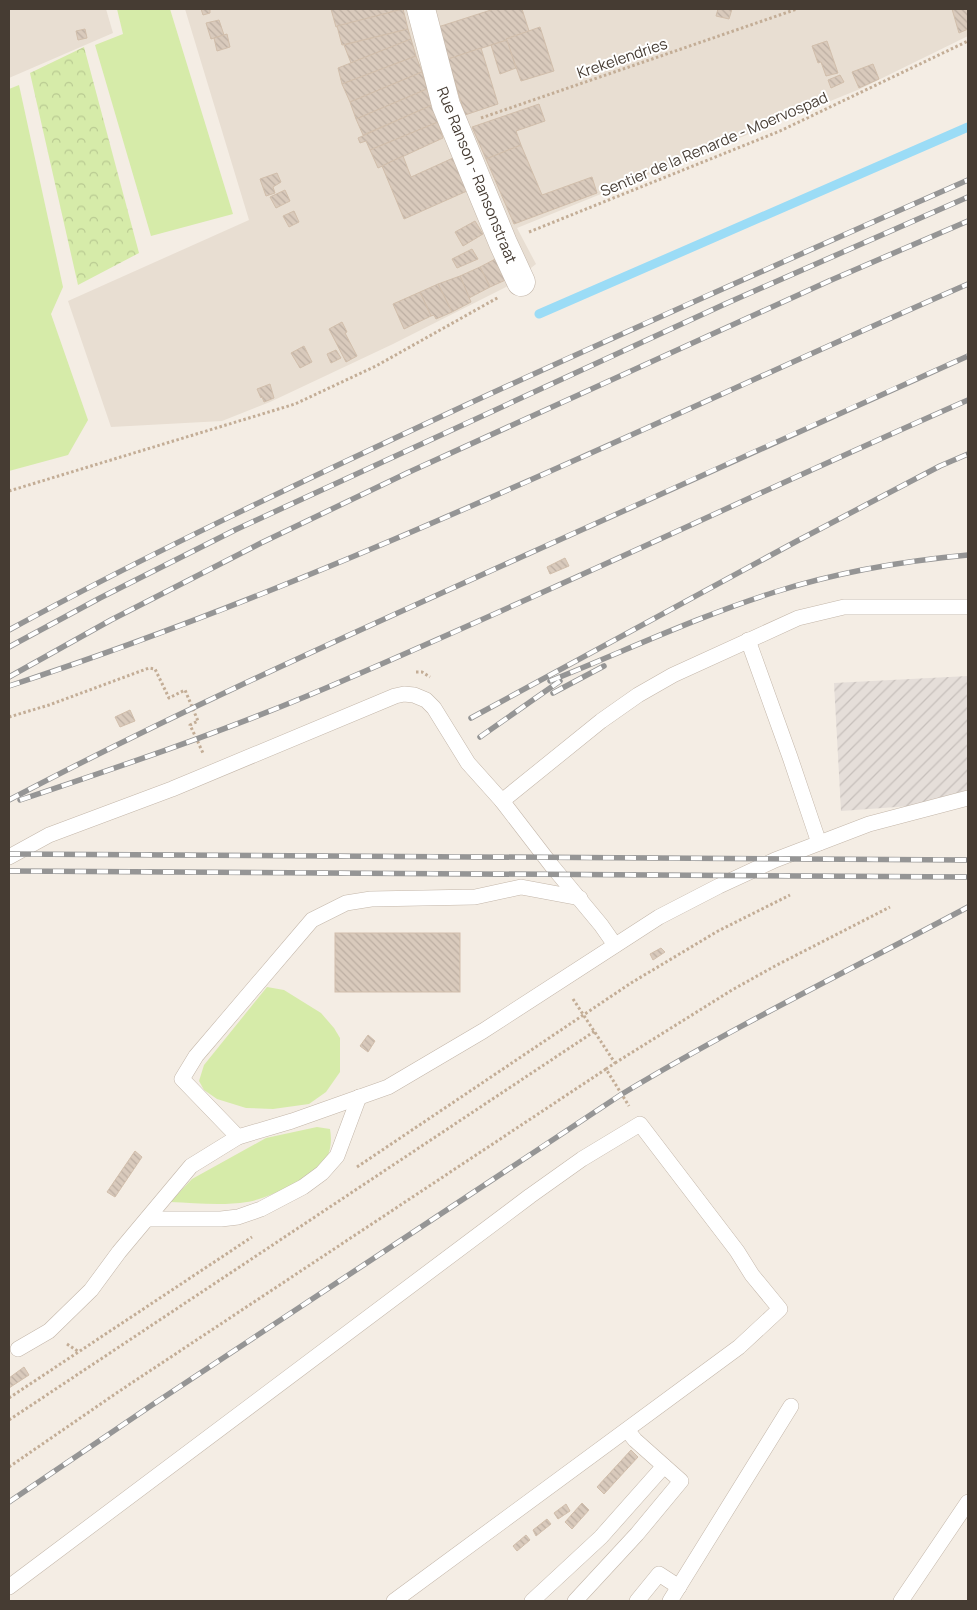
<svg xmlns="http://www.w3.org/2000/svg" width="977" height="1610" viewBox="0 0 977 1610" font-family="Manrope,sans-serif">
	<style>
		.residential { fill: #e8ded2 }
		.industrial { fill: url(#industrial-furrows) }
		.grass { fill: #d6eba9 }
		.forest { fill: url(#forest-crowns) }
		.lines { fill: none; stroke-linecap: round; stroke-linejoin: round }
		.stream { stroke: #9bdcf6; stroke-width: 9 }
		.building { fill: url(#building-back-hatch); stroke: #d1beab }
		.service-casing { stroke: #c3b6a9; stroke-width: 16 }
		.minor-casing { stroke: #c3b6a9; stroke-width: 29 }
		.path { stroke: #c3ad96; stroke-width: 3; stroke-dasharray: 2.5 2.5; stroke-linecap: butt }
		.service { stroke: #fff; stroke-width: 15 }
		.minor { stroke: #fff; stroke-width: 28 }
		.rail-casing { stroke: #959595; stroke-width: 5.5 }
		.rail { stroke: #fff; stroke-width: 4; stroke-dasharray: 11; stroke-linecap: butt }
		.labels { text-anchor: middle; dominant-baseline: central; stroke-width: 4; stroke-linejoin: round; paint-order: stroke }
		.street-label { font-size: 15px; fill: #463c33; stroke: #fff }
	</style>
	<defs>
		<pattern id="industrial-furrows" width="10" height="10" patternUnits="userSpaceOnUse" patternTransform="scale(1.25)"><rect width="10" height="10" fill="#e5ded9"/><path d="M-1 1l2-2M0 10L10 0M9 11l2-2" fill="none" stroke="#c6bfbb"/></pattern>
		<pattern id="forest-crowns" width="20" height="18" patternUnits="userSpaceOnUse" patternTransform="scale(1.25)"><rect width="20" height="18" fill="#d6eba9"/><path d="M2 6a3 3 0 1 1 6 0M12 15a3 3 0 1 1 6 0" fill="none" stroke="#b9ca92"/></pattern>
		<pattern id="building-back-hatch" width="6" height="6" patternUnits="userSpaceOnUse" patternTransform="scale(1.25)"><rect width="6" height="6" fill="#d9cabc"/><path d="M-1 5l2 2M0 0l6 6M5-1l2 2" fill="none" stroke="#bcaea2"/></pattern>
	</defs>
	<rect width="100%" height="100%" fill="#f4ede4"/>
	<g class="residential">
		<path d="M9,9h97l7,24 -104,45z"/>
		<path d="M185,9h783v27l-108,53 -343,139 19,36 -28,22 -115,58 -123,58 -48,19 -111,6 -43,-126 181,-81z"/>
	</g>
	<path class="industrial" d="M968,676v114l-58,16 -69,5 -7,-128z"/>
	<g class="grass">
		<path d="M117,9h53l63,205 -82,22 -56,-191 28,-11z"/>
		<path d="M19,85l44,202 -12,27 37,106 -20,35 -59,16v-382z"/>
		<path d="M267,987l17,3 37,23 13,15 6,10v34l-14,20 -17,12 -36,5 -27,-1 -29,-9 -13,-9 -5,-9 5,-16z"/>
		<path d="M317,1127l13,2c2,11 1,24 -6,33 -12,16 -57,37 -77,40 -25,4 -52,1 -77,0l22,-23 74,-41z"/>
	</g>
	<path class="forest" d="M84,47l55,206 -61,32 -48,-212z"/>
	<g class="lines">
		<path class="stream" d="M539,314l429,-187"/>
	</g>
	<g class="building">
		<path d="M201,9h9v4l-7,2z"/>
		<path d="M331,9h71l-66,18z"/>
		<path d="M403,9l5,20 -66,16 -5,-19z"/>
		<path d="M494,9h28l7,22 -23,8 1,1 -59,19 -10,-32z"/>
		<path d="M718,9h14l-3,10 -13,-3z"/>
		<path d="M952,9h16v20l-9,4z"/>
		<path d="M219,20l5,15 -13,4 -5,-16z"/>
		<path d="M540,27l14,44 -33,10 -15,-42z"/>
		<path d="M85,29l2,9 -9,2 -2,-9z"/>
		<path d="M408,29l3,10 -60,24 -7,-18z"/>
		<path d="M227,34l3,13 -13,4 -3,-13z"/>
		<path d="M411,39l5,17 -74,28 -4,-16z"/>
		<path d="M507,40l9,28 -16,6 -9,-29z"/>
		<path d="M827,41l11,32 -12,3 -5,-14 -3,1 -6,-17z"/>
		<path d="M481,48l17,56 -33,11 -17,-56z"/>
		<path d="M416,56l6,16 -72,30 -8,-18z"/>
		<path d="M873,64l6,15 -20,9 -7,-16z"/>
		<path d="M422,72l5,17 -71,30 -6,-17z"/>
		<path d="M840,75l4,7 -13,6 -3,-8z"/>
		<path d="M427,89l5,16 -69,30 -7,-16z"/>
		<path d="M539,104l6,17 -29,10 5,14 -35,14 -14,-32z"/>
		<path d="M432,105l6,17 -68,28 -4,-9 -6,2 -2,-5z"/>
		<path d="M438,122l5,16 -65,30 -8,-18z"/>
		<path d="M521,145l21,50 50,-18 5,16 -83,31 -28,-65z"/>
		<path d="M403,156l8,21 42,-19 14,33 -63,28 -22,-53z"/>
		<path d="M277,173l4,9 -8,5 2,6 -9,3 -6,-17z"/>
		<path d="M285,190l5,11 -14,7 -6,-11z"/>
		<path d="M294,211l5,11 -10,5 -6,-11z"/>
		<path d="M475,221l8,13 -20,12 -8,-14z"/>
		<path d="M472,249l6,10 -21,9 -5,-9z"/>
		<path d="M501,256l9,22 -20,9 -10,-20z"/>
		<path d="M480,267l10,20 -21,11 -9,-22z"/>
		<path d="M460,276l11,26 -19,10 -14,-28z"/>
		<path d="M438,284l14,28 -16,7 -2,-4 -3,1 -11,-24z"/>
		<path d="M420,292l11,24 -27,13 -11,-25z"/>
		<path d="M342,322l5,10 -2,1 12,23 -11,6 -17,-33z"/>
		<path d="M304,346l8,16 -12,6 -9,-15z"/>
		<path d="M336,350l5,8 -10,5 -4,-9z"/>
		<path d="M270,384l4,14 -10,4 -2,-5 -1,1 -4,-9z"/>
		<path d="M565,558l4,8 -19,8 -3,-7z"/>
		<path d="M130,710l5,11 -15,6 -5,-10z"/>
		<rect x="335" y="933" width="125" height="59"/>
		<path d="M661,948l4,4 -12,8 -3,-6z"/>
		<path d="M368,1035l7,6 -7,11 -8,-6z"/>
		<path d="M135,1151l7,6 -27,40 -8,-5z"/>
		<path d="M24,1367l5,8 -20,13v-10z"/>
		<path d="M631,1450l7,7 -34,37 -7,-7z"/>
		<path d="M582,1503l7,7 -17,19 -7,-7z"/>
		<path d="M566,1504l4,7 -12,8 -4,-6z"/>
		<path d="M547,1519l4,5 -15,12 -3,-6z"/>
		<path d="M526,1535l4,5 -13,11 -4,-5z"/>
	</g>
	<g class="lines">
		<defs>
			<g id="service">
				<path d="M748,640l42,117 29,86"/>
				<path d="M502,801l99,-80 37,-26 35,-20 125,-57 46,-11h124"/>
				<path d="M9,857l40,-22 123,-46 223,-93 9,-2 10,1 12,5 8,8 34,55 34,38 50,65 49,59 14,20"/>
				<path d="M238,1137l-56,-58 14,-23 116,-136 34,-17 25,-4 104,-2 46,-10 59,11"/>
				<path d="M147,1219h74l17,-2 23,-8 42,-22 19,-14 15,-17 22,-59"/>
				<path d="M18,1349l31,-18 42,-41 28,-38 72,-86 47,-29 54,-16 96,-34 95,-56 176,-114 60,-31 56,-26 94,-36 99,-26"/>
				<path d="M9,1587l521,-391 52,-37 58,-35 97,127 15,24 28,34 -41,38 -345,254"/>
				<path d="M532,1601l69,-64 63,-71"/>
				<path d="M575,1601l62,-67 44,-53 -46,-41 -8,-10"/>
				<path d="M637,1601l22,-27 20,13"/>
				<path d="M670,1601l121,-195"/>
				<path d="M901,1601l67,-99"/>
			</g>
			<path id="minor" d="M421,9l25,96 57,138 18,39"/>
		</defs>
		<use href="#service" class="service-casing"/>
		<use href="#minor" class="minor-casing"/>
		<g class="path">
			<path d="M481,118l316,-109"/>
			<path d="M529,232l251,-101 188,-90"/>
			<path d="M9,491l286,-87 81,-38 123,-69"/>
			<path d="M416,672h6l8,5"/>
			<path d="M9,717l40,-12 100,-37 6,1 14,29 16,-8 13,31 -8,4 13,28"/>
			<path d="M573,999l42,64 -9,6 23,37"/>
			<path d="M615,1063l117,-73 43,-24 115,-59"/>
			<path d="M357,1167l274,-184 87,-52 72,-36"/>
			<path d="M67,1344l12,8"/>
			<path d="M9,1398l243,-161"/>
			<path d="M9,1420l586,-389"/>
			<path d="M9,1467l109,-75 488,-323"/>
		</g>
		<use href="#service" class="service"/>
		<use href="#minor" class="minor"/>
		<defs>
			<g id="rail">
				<path d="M9,630c145,-79 294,-149 444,-219 171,-79 343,-155 515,-231"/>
				<path d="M9,647l91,-49 135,-68 490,-226 243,-107"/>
				<path d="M9,677l102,-57 150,-77 146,-70 422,-192 139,-60"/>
				<path d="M550,681c75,-30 149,-65 225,-89 63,-20 128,-31 193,-37"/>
				<path d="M9,686c330,-108 641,-263 959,-402"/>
				<path d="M553,693l51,-27"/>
				<path d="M471,718l326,-177 143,-75 28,-12"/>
				<path d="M480,737l80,-56"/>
				<path d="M9,800c163,-86 331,-161 499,-237 153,-69 306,-139 460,-207"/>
				<path d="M20,800c96,-32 193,-65 287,-104 222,-94 440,-199 661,-296"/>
				<path d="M9,854l959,6"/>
				<path d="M9,871l959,6"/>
				<path d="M9,1502l143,-97 470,-311c113,-68 230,-125 346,-187"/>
			</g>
		</defs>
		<use href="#rail" class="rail-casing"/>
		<use href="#rail" class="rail"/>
	</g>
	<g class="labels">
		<g class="street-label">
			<text transform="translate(622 58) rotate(-19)">Krekelendries</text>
			<text transform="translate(714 144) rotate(-23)">Sentier de la Renarde - Moervospad</text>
			<text transform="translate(477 175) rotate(68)">Rue Ranson - Ransonstraat</text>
		</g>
	</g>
	<rect width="977" height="1610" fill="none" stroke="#463c33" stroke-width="20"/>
</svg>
